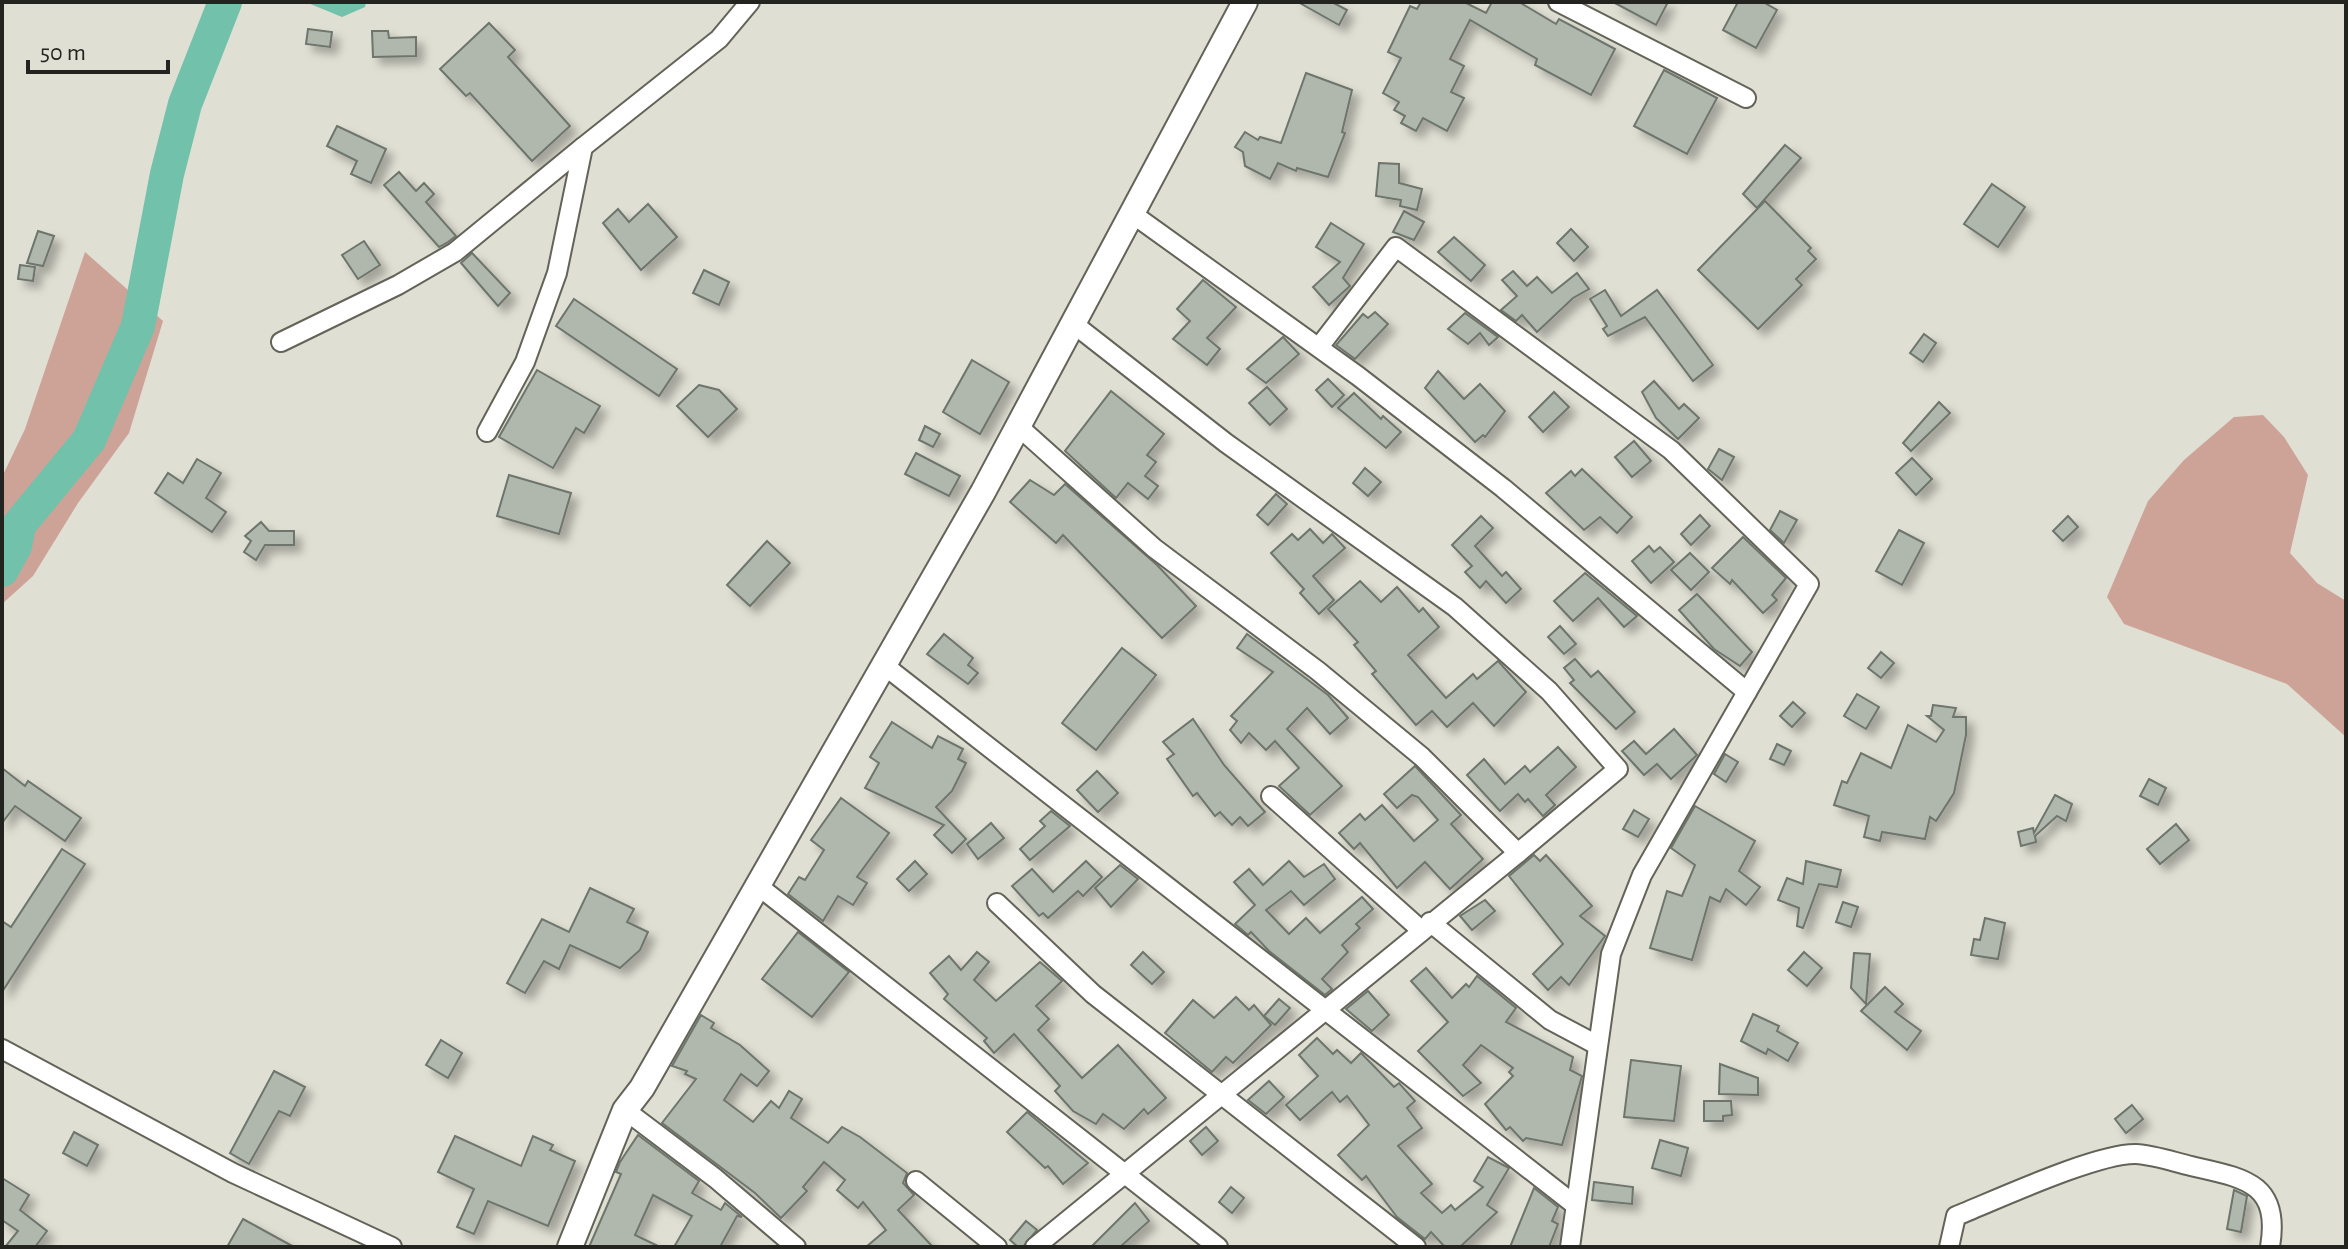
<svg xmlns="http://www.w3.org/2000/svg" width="2348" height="1249" viewBox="0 0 2348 1249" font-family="'Alegreya Sans',sans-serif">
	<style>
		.green { fill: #cea397 }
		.water { fill: #72c1ab }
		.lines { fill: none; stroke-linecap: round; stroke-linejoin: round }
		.river { stroke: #72c1ab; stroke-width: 34 }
		.building { fill: #b0b8ae; stroke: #6d756c; stroke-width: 2; filter: url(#shadow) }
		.minor-casing { stroke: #636358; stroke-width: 22 }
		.tertiary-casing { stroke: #636358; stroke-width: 28 }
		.minor { stroke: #fff; stroke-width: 18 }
		.tertiary { stroke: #fff; stroke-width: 24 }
	</style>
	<defs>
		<filter id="shadow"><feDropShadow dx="7" dy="7" stdDeviation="4" flood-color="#0004"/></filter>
	</defs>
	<rect width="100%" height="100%" fill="#dfdfd3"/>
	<g class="green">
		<path d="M85,252l78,69 -34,112 -51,70 -45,73 -31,28 1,7 -1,-1v-133l23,-48z"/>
		<path d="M2263,415l21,22 24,38 -18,78 27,30 29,18v136l-59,-53 -163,-60 -17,-27 41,-96 36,-41 50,-43z"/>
	</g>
	<path class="water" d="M366,2l-1,5 -23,10 -34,-14z"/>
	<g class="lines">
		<path class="river" d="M2,570l13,-24 4,-21 70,-85 49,-114 29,-152 18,-70 40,-102"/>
	</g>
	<g class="building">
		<path d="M1298,2h34l15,8 -8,15z"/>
		<path d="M1421,2h43l22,11 6,-11h27l37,22 3,-5 56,30 -24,46 -56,-30 2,-6 -67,-39 -20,39 14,7 -13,26 13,6 -17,33 -24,-13 -7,13 -15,-8 4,-7 -11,-6 5,-8 -16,-9 18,-35 -13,-6 22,-46 7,3z"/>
		<path d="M1613,2h55l-12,23z"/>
		<path d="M1738,2h25l14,8 -21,38 -33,-18z"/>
		<path d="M489,23l26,27 -7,7 62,69 -38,35 -62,-68 -4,3 -26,-27z"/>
		<path d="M308,29l24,3 -2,15 -24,-3z"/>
		<path d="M372,31h16l1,7 27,-1v19l-43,1z"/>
		<path d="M1664,70l53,28 -30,56 -53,-28z"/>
		<path d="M1306,73l46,17 -10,42 3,1 -17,44 -31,-9 -1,3 -18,-8 -8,16 -25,-13 -2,-14 -8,-5 10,-15 13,8 2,-3 21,6z"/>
		<path d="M337,126l49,23 -15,34 -20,-9 6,-13 -30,-15z"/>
		<path d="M1785,145l16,13 -44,50 -14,-14z"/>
		<path d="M1379,163l20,1v19l23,6 -5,21 -17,-4 1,-6 -25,-4z"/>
		<path d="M399,172l17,19 8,-8 10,11 -8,8 30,34 -8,6 -9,5 -55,-62z"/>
		<path d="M1992,184l33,23 -27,40 -34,-23z"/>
		<path d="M1765,201l46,47 -3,3 8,8 -20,20 6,6 -44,44 -60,-59z"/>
		<path d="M648,204l29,33 -36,33 -38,-47 15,-14 11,13z"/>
		<path d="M1404,211l20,11 -10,18 -21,-8z"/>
		<path d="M1331,223l33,21 -21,34 7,8 -21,19 -16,-18 27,-25 -24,-15z"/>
		<path d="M1571,229l17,18 -14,14 -17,-18z"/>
		<path d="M38,231l16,5 -11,30 -16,-3z"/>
		<path d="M1454,237l31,28 -14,16 -33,-29z"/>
		<path d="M364,241l16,24 -22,14 -16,-24z"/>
		<path d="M472,253l38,40 -12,13 -37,-43z"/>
		<path d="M20,265l15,2 -2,14 -15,-2z"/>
		<path d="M704,270l25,12 -10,23 -26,-12z"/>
		<path d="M1513,271l14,15 10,-9 15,16 25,-20 12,16 -16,9 -36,34 -15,-17 -6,6 -15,-11 16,-14 -15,-16z"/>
		<path d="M1203,280l33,27 -29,31 13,11 -13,16 -34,-26 17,-18 -13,-12z"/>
		<path d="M1605,290l16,26 36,-26 56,75 -20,16 -48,-64 -37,19 -5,-7 4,-3 -17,-27z"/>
		<path d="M574,299l103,70 -18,27 -103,-70z"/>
		<path d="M1375,312l13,12 -33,35 -19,-14 27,-31 5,4z"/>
		<path d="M1465,313l33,24 -9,8 -9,-12 -12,11 -20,-15z"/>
		<path d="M1924,334l12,9 -13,19 -13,-9z"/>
		<path d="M1283,337l16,17 -33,29 -19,-14z"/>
		<path d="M972,360l37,22 -29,52 -37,-22z"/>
		<path d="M537,370l63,36 -16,27 -8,-5 -23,40 -54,-31z"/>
		<path d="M1438,371l26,28 16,-15 25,27 -20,26 -2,-2 -8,7 -50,-54z"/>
		<path d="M1328,379l16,16 -12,12 -16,-17z"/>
		<path d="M1654,381l25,28 5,-5 15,14 -21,21 -22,-21 -14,-26z"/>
		<path d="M699,385l20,5 18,19 -29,28 -31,-31z"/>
		<path d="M1267,387l20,22 -17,16 -21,-22z"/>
		<path d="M1111,391l53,43 -17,21 9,7 -11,14 13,10 -10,13 -20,-16 -12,15 -51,-47z"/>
		<path d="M1554,392l15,15 -26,25 -14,-15z"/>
		<path d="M1354,393l27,26 2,-3 18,16 -15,16 -48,-40z"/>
		<path d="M1939,402l11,11 -39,38 -8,-8z"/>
		<path d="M925,426l15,8 -7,13 -14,-7z"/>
		<path d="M1634,441l17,20 -19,16 -17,-20z"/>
		<path d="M1719,449l15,8 -12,23 -14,-11z"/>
		<path d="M916,453l44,23 -11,20 -44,-22z"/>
		<path d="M1912,458l20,21 -16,16 -20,-22z"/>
		<path d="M197,459l24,14 -15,25 20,14 -14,20 -57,-39 13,-20 15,10z"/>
		<path d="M1365,468l16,14 -13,14 -15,-13z"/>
		<path d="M1582,469l50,48 -15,16 -17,-16 -16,13 -38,-37 25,-22 4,5z"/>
		<path d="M509,475l62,18 -12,41 -62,-18z"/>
		<path d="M1030,480l24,15 11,-11 92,81 39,41 -34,32 -99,-103 -7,8 -46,-41z"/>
		<path d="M1276,494l11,10 -19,21 -11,-10z"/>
		<path d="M1780,511l17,9 -13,23 -14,-13z"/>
		<path d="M1700,515l10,11 -19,19 -10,-11z"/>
		<path d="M1481,516l12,12 -18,18 27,30 4,-4 15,17 -15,14 -20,-22 -6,7 -15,-16 7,-6 -20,-21z"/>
		<path d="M2068,516l10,11 -15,14 -10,-10z"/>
		<path d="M261,522l8,9h25v14h-29l-9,15 -12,-8 7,-11 -6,-5z"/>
		<path d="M1310,529l13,14 9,-9 13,14 -32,28 21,24 -15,14 -19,-21 4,-4 -33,-36 21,-19 6,6z"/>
		<path d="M1899,530l25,13 -22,42 -26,-14z"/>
		<path d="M1743,537l43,41 -14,17 5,5 -14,13 -31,-33 -2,4 -18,-16z"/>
		<path d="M767,541l23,22 -40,43 -23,-21z"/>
		<path d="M1649,546l5,6 6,-5 14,15 -23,21 -19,-22z"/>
		<path d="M1690,553l19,19 -18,18 -20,-20z"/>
		<path d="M1585,573l52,43 -13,11 -26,-29 -25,23 -19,-20z"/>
		<path d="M1360,581l21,21 16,-15 22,25 4,-4 16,19 -31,28 38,43 27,-24 4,5 21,-18 28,31 -32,34 -21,-23 -26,24 -15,-16 -16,14 -44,-51 4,-3 -22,-26 4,-3 -30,-33z"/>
		<path d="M1697,594l55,58 -12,14 -26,-17 -35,-39z"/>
		<path d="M1560,626l16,18 -12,10 -16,-17z"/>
		<path d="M944,634l29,24 -5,7 10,8 -10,11 -41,-30z"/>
		<path d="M1247,634l81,61 20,23 -18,16 -23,-26 -20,21 55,57 -32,29 -31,-29 20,-18 -24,-27 -9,9 -17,-17 -8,10 -11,-13 7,-9 -6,-5 42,-44 -36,-24z"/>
		<path d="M1122,648l34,27 -60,75 -34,-27z"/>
		<path d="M1881,652l13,11 -13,15 -13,-10z"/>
		<path d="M1575,659l16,18 7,-6 37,41 -19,17 -46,-46 4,-3 -10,-12z"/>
		<path d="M1857,694l22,13 -13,22 -22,-13z"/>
		<path d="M1793,702l12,11 -13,14 -12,-11z"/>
		<path d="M1933,705l23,3 -3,9h13v18l-12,58 -18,28 -6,-4 -5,22 -43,-7 -2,9 -16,-4 5,-21 -35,-11 8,-24 5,2 14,-30 30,15 17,-43 28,17 8,-12 -17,-14h4z"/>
		<path d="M1193,719l31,46 41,47 -17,14 -8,-9 -8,8 -12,-13 -5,4 -18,-23 -4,3 -26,-37 7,-5 -11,-12z"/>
		<path d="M892,722l40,26 6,-12 25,13 -5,10 8,4 -14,28 -16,16 30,32 -14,14 -18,-18 10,-10 -79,-37 14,-25 -9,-6z"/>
		<path d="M1674,729l23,26 -26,24 -14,-15 -13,11 -22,-24 12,-10 12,13z"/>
		<path d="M1777,744l14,7 -7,14 -14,-6z"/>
		<path d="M1558,747l18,20 -30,28 9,10 -12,11 -15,-17 -3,3 -7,-8 -18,17 -33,-36 17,-16 21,25 20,-18 5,6z"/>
		<path d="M1725,754l13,8 -12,20 -12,-8z"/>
		<path d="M1415,766l46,49 -10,9 32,35 -33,30 -25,-27 -28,26 -37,-45 -6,6 -15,-16 21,-19 5,6 17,-15 32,36 24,-21 -20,-23 -6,-2 -15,13 -13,-14z"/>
		<path d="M2,768l23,18 3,-5 53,37 -16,23 -50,-35 -13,17z"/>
		<path d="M1097,771l21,22 -20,19 -21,-22z"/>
		<path d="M2149,779l17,9 -8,17 -18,-9z"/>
		<path d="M2055,795l17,9 -6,17 -9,-5 -22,20 1,6 -15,4 -3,-14 15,-4 1,5z"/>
		<path d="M841,798l48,35 -32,44 10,6 -14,22 -15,-9 -15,25 -35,-27 11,-17 6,3 19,-30 -13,-10z"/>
		<path d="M1695,806l60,35 -16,30 21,16 -14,18 -20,-16 -6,13 -10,-5 -18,63 -42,-12 17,-57 15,5 13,-31 -24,-17z"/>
		<path d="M1634,810l15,9 -11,18 -15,-8z"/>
		<path d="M1051,811l19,15 -40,34 -10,-11 25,-23 -5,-5z"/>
		<path d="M991,823l13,15 -26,21 -11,-15z"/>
		<path d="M2176,824l13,16 -29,24 -13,-15z"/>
		<path d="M62,849l23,15 -83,128v-71l9,6z"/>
		<path d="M1534,855l6,6 6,-6 46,51 -12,10 25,20 -36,49 -8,-8 -13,13 -15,-16 30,-30 -54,-68z"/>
		<path d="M915,861l12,13 -18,17 -12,-12z"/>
		<path d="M1086,861l16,16 -19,19 -5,-5 -30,27 -5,-5 -4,3 -27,-30 20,-17 21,23z"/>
		<path d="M1289,861l15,16 20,-13 11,15 -31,26 -13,-14 -25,19 23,24 17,-16 14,15 42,-36 11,12 -17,15 4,4 -18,17 6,7 -26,27 10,10 -7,6 -56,-44 -18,-19 -3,3 -13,-11 20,-19 -21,-23 15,-13 14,16z"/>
		<path d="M1806,861l35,9 -4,17 -18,-3 -16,44 -6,-2 2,-18 -21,-8 9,-22 16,6z"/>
		<path d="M1120,865l18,14 -27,28 -16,-19z"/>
		<path d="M590,888l44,21 -7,13 21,10 -8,18 -20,18 -50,-23 -11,24 -15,-8 -19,32 -18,-10 35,-64 27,13z"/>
		<path d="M1485,900l10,11 -23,19 -12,-14z"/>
		<path d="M1843,902l15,5 -7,20 -15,-5z"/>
		<path d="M1985,918l20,5 -7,36 -27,-4 3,-16 6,1z"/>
		<path d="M798,932l51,40 -37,45 -50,-38z"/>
		<path d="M977,952l12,10 -15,18 22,21 44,-39 22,19 -26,25 13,13 -11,11 44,48 36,-33 48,53 -18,16 -4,-5 -20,20 -21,-15 -7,10 -23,-13 -18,-20 5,-5 -46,-52 -20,19 -10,-12 3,-3 -43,-39 4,-5 -18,-21 19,-17 12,14z"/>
		<path d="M1143,952l21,20 -12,12 -21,-19z"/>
		<path d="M1804,952l18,16 -15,18 -19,-16z"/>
		<path d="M1854,953l16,1 -4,50 -15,-16z"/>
		<path d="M1426,968l26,30 14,-14 3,3 8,-11 39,32 -10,14 67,35 -3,13 12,6 -20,69 -36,-7 -3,3 -13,-14 -4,3 -21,-26 28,-28 -4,-4 4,-4 -32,-23 -18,20 18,18 -18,13 -45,-45 30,-29 -37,-41z"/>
		<path d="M1885,987l18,17 -8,8 26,19 -14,19 -46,-39z"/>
		<path d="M1368,991l21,24 -17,16 -26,-22z"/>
		<path d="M1236,997l13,13 5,-5 17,20 -38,38 -7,-6 -14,15 -47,-39 28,-33 21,18z"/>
		<path d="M1279,999l11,9 -15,17 -11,-9z"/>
		<path d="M1753,1014l26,12 -2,5 21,12 -10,18 -20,-12 -2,5 -25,-13z"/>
		<path d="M701,1015l13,8 -3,5 29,17 29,26 -12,15 -16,-12 -17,26 29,22 18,-21 8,7 10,-17 13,8 -11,19 37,25 14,-16 18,10 47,36 -4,10 11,12 -16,15 35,37h-67l20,-17 -23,-28 -5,6 -21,-18 8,-10 -21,-18 -21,25 4,4 -26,27 -26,-25 -93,-70 34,-44 -11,-5 2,-3 -15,-5z"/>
		<path d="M1317,1038l16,16 4,-4 14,13 10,-10 33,34 5,-4 16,18 -8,7 15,20 -24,18 34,38 -11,9 21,20 9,-8 4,5 28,-23 -9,-6 14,-24 21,11 -22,37 10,7 -37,35h-15l-14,-15 -6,7 -28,-22 -31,-41 -4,4 -24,-25 31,-30 -22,-29 -7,6 -8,-10 -32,28 -14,-15 32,-29 -19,-21z"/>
		<path d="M441,1040l21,13 -14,25 -22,-13z"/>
		<path d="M1631,1060l50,6 -7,55 -50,-4z"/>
		<path d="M1720,1064l38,14v17l-39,-1z"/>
		<path d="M274,1071l31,16 -15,29 -11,-5 -30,53 -19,-11z"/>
		<path d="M1269,1081l15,16 -18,17 -18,-14z"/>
		<path d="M1704,1101h27l1,14 -9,1v5h-19z"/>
		<path d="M2132,1105l11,14 -17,14 -11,-14z"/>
		<path d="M1027,1112l61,51 -25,21 -15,-18 -3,2 -38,-36z"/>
		<path d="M1206,1127l12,14 -16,14 -12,-14z"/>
		<path d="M74,1132l24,13 -11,21 -24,-13z"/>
		<path d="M638,1135l61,46 -7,12 29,17 4,-7 17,14 -5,-1 -17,31h-46l18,-31 -39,-21 -18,40 25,12h-71l32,-73 -5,-2 4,-10z"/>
		<path d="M455,1136l66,30 12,-30 20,9 -3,5 25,11 -27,65 -60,-25 -14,33 -17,-7 17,-38 -36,-17z"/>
		<path d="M1660,1140l28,8 -7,28 -29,-8z"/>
		<path d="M2,1178l27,17 -9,15 27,21 -12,16h-30l13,-16 -16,-11z"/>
		<path d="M1594,1182l39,5 -1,17 -40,-4z"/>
		<path d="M1231,1187l13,11 -12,15 -13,-11z"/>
		<path d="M1534,1188l24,19 -6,14 6,3 -9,23h-39z"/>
		<path d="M2234,1190l13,6 -6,36 -14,-3z"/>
		<path d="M1135,1203l14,18 -29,26h-29z"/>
		<path d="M243,1219l51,28h-67z"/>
		<path d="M1026,1221l11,9 -14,17h-5l-8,-7z"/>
	</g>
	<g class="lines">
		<defs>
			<g id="minor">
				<path d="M1558,2l188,96"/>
				<path d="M1134,215l224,161 145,112 244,204"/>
				<path d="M281,342l117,-57 57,-33 128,-105"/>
				<path d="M1319,347l77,-100 275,203 138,134 -167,291 -31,79 -41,293"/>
				<path d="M1019,427l135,121 164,123 104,86 96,96 100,-84 -69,-78 -94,-84 -229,-164 -151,-118"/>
				<path d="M487,432l38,-70 32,-89 26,-126 136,-108 31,-37"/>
				<path d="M885,666l690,539"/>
				<path d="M1271,796l150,134"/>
				<path d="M757,885l461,362"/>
				<path d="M997,903l96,91 323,253"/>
				<path d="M1430,922l120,98 47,25"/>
				<path d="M2,1049l231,124 159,74"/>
				<path d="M625,1110l90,68 81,69"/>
				<path d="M916,1181l81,66"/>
				<path d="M1035,1247l483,-394"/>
				<path d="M1949,1247l7,-31c40,-16 141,-63 180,-62 18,1 38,8 55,12 52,12 90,16 79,81"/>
			</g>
			<path id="tertiary" d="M570,1247l55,-137 17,-22 341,-596 262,-490"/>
		</defs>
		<use href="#minor" class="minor-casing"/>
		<use href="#tertiary" class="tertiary-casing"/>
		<use href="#minor" class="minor"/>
		<use href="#tertiary" class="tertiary"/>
	</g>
	<rect width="2348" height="1249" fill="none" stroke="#23231f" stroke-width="8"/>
	<path d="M28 60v12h140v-12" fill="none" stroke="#23231f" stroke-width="4"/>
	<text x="40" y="60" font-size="24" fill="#23231f" stroke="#dfdfd3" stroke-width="6" paint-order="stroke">50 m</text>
</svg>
